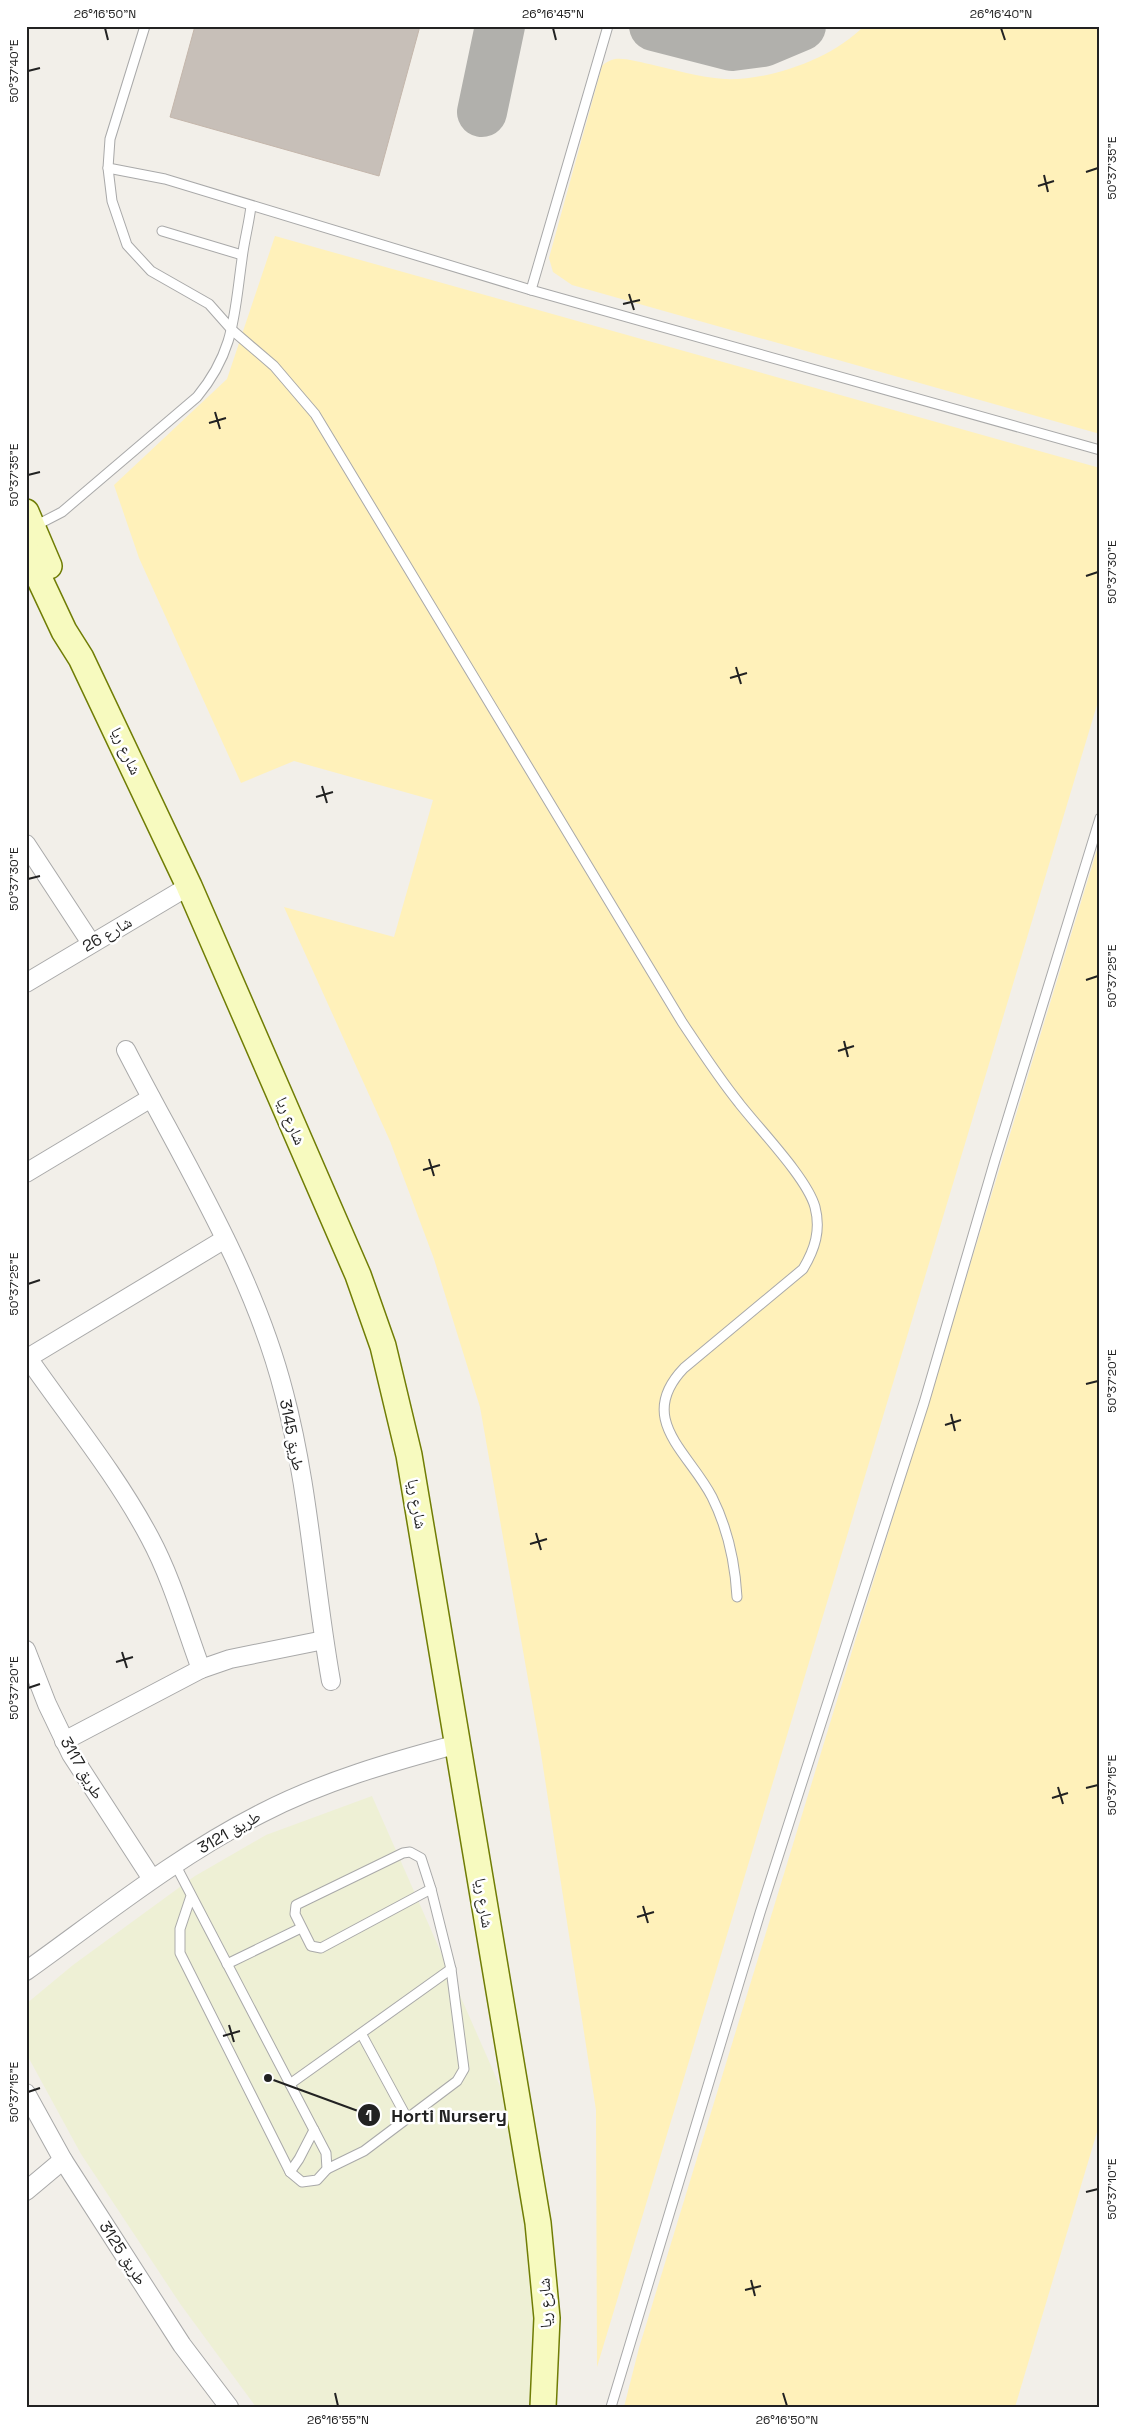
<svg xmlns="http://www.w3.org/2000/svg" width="1126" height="2433" viewBox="0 0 1126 2433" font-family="'Space Grotesk','Noto Naskh Arabic',sans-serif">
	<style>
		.farmland { fill: #eef0d5 }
		.sand { fill: #fff1ba }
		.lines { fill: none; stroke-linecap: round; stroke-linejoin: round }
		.taxiway { stroke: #b1b0ac; stroke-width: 50 }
		.building { fill: #c7bfb8; stroke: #c4b6ab }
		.lane-casing { stroke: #a9a9a9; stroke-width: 11 }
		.street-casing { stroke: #a9a9a9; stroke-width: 20 }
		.secondary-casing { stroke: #707d05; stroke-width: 28 }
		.lane { stroke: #fff; stroke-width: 9 }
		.street { stroke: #fff; stroke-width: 18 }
		.secondary { stroke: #f7fabf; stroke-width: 25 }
		.ticks { fill: none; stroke: #222; stroke-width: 2 }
		.labels { text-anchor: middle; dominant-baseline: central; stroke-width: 5; stroke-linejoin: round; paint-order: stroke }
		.street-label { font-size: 16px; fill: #222; stroke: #fff }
		.leader { fill: none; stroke: #222; stroke-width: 2 }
		.callout-dot { fill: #222; stroke: #fff; stroke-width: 2 }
		.mark-label { font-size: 15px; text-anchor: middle; font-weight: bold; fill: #fff }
		.callout-label { font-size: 18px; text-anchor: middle; font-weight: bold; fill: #222; stroke: #fff; stroke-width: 5; stroke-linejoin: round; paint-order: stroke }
		.neatline { fill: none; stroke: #222; stroke-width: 2 }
		.ticks-label { font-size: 12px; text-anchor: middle; fill: #222 }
	</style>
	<rect width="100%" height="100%" fill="#f2efe9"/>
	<path class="farmland" d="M372,1796l135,306 27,142v163h-278l-75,-102 -100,-151 -55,-101v-49l47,-39 122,-89 71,-41z"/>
	<g class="sand">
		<path d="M864,26h236v408l-528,-149 -19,-13 -4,-14 53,-192c4,-4 8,-6 13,-7 12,-1 23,3 34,5 25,6 50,13 75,15 45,2 108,-20 140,-53z"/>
		<path d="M275,236l825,232v227l-503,1672 -1,-257 -56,-363 -60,-340 -46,-148 -44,-118 -106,-234 110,30 39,-137 -139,-39 -53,22 -102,-225 -25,-73 113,-106z"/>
		<path d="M1100,840v1282l-85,285h-391l15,-59z"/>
	</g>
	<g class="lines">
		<g class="taxiway">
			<path d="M654,26l78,20 31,-4 38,-16"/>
			<path d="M482,112l18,-86"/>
		</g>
	</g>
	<path class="building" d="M195,26h225l-41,150 -209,-59z"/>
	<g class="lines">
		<defs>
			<g id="lane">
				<path d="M145,26l-35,113 -2,29 4,33 15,44 24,26 58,33 23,26 42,36 41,48 367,608c18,27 36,55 57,81 20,26 68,75 76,104 6,23 0,42 -12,62l-119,99c-49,51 5,84 28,129 16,32 23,65 25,100"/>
				<path d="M108,168l57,11 366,111 569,160"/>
				<path d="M162,231l80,24"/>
				<path d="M531,290l77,-264"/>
				<path d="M33,527l29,-15 135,-115c38,-46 37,-82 45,-138 2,-18 7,-35 9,-53"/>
				<path d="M410,1852l11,6 10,31 -110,59 -10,-2 -16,-32 1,-9 107,-52z"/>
				<path d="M175,1864l151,289 1,16 -10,11 -15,2 -12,-10 -110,-219v-24l11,-33"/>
				<path d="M227,1964l74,-36"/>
				<path d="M362,2035l45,83"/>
				<path d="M290,2084l161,-115"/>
				<path d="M327,2169l37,-18 93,-70 7,-12 -13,-100 -20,-80"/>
				<path d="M290,2172l9,-13 15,-29"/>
				<path d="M611,2407l149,-494 164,-510 71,-243 105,-342"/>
			</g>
			<g id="street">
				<path d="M26,844l65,99"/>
				<path d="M26,983l163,-97"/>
				<path d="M126,1050c57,111 127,221 158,343 25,94 30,193 47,288"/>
				<path d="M26,1173l125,-75"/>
				<path d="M28,1358c41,59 88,116 122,180 22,41 35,88 51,131"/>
				<path d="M26,1359l199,-120"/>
				<path d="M26,1650l21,54 24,50 81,125"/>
				<path d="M64,1741l137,-72 29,-10 94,-19"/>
				<path d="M26,1971c77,-55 151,-115 236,-158 62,-32 129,-51 196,-69"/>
				<path d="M26,2093l37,67 119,185 47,62"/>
				<path d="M26,2191l37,-31"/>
			</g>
			<g id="secondary">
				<path d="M26,512l23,54"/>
				<path d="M26,550l38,81 17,27 108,228 169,389 25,71 26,109 129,768 9,95 -4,89"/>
			</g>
		</defs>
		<use href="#lane" class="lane-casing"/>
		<use href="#street" class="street-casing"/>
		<use href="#secondary" class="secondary-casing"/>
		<use href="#lane" class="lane"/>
		<use href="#street" class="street"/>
		<use href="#secondary" class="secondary"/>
	</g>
	<path class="ticks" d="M105,28l3,12M553,28l3,12M1001,28l4,12M28,71l12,-3M1086,172l12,-4M1044,175l4,17M1038,186l16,-5M629,294l5,16M623,304l17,-4M215,412l5,17M209,423l17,-5M28,475l12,-3M1086,576l12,-4M736,667l5,17M730,678l17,-5M322,786l5,17M316,797l17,-5M28,879l12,-3M1086,980l12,-4M844,1041l4,16M838,1051l16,-5M429,1159l5,17M423,1170l17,-5M28,1284l12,-4M1086,1384l12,-3M951,1414l4,17M945,1425l16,-5M536,1533l5,17M530,1544l17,-5M122,1652l5,16M116,1662l17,-5M28,1688l12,-4M1058,1787l5,17M1086,1788l12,-3M1052,1798l16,-5M643,1906l5,17M637,1917l17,-5M229,2025l5,17M223,2036l17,-5M28,2092l12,-4M1086,2192l12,-3M751,2280l4,16M745,2290l16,-4M335,2393l3,13M783,2393l4,13"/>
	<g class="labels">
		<g class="street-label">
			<text transform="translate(126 751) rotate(65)">شارع ريا</text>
			<text transform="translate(107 934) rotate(-30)">شارع 26</text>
			<text transform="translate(291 1121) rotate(67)">شارع ريا</text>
			<text transform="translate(292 1435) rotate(79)">طريق 3145</text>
			<text transform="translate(417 1504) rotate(80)">شارع ريا</text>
			<text transform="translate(82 1768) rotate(60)">طريق 3117</text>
			<text transform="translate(229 1832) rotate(-30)">طريق 3121</text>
			<text transform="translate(484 1903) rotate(81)">شارع ريا</text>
			<text transform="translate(123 2253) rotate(57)">طريق 3125</text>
			<text transform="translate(545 2303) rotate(-92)">شارع ريا</text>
		</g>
	</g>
	<path class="leader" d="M268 2078L369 2115"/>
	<g class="callout-dot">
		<circle cx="268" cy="2078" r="5"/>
		<circle cx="369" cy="2115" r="12"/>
	</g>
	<g class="mark-label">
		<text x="369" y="2121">1</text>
	</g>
	<g class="callout-label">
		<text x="449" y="2122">Horti Nursery</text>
	</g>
	<rect width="1126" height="2433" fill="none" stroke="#ffffff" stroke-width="55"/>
	<rect x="28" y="28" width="1070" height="2378" class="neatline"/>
	<g class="ticks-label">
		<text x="105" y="18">26°16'50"N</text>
		<text x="553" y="18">26°16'45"N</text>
		<text x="1001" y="18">26°16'40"N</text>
		<text transform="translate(14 71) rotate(-90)" y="4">50°37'40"E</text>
		<text transform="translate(1112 168) rotate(-90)" y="4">50°37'35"E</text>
		<text transform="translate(14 475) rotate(-90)" y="4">50°37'35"E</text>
		<text transform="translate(1112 572) rotate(-90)" y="4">50°37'30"E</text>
		<text transform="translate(14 879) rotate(-90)" y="4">50°37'30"E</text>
		<text transform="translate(1112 976) rotate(-90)" y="4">50°37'25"E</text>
		<text transform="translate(14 1284) rotate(-90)" y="4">50°37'25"E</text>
		<text transform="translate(1112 1381) rotate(-90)" y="4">50°37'20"E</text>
		<text transform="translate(14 1688) rotate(-90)" y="4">50°37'20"E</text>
		<text transform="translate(1112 1785) rotate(-90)" y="4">50°37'15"E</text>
		<text transform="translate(14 2092) rotate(-90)" y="4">50°37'15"E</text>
		<text transform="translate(1112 2189) rotate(-90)" y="4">50°37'10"E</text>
		<text x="338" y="2424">26°16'55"N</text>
		<text x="787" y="2424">26°16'50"N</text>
	</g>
</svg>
